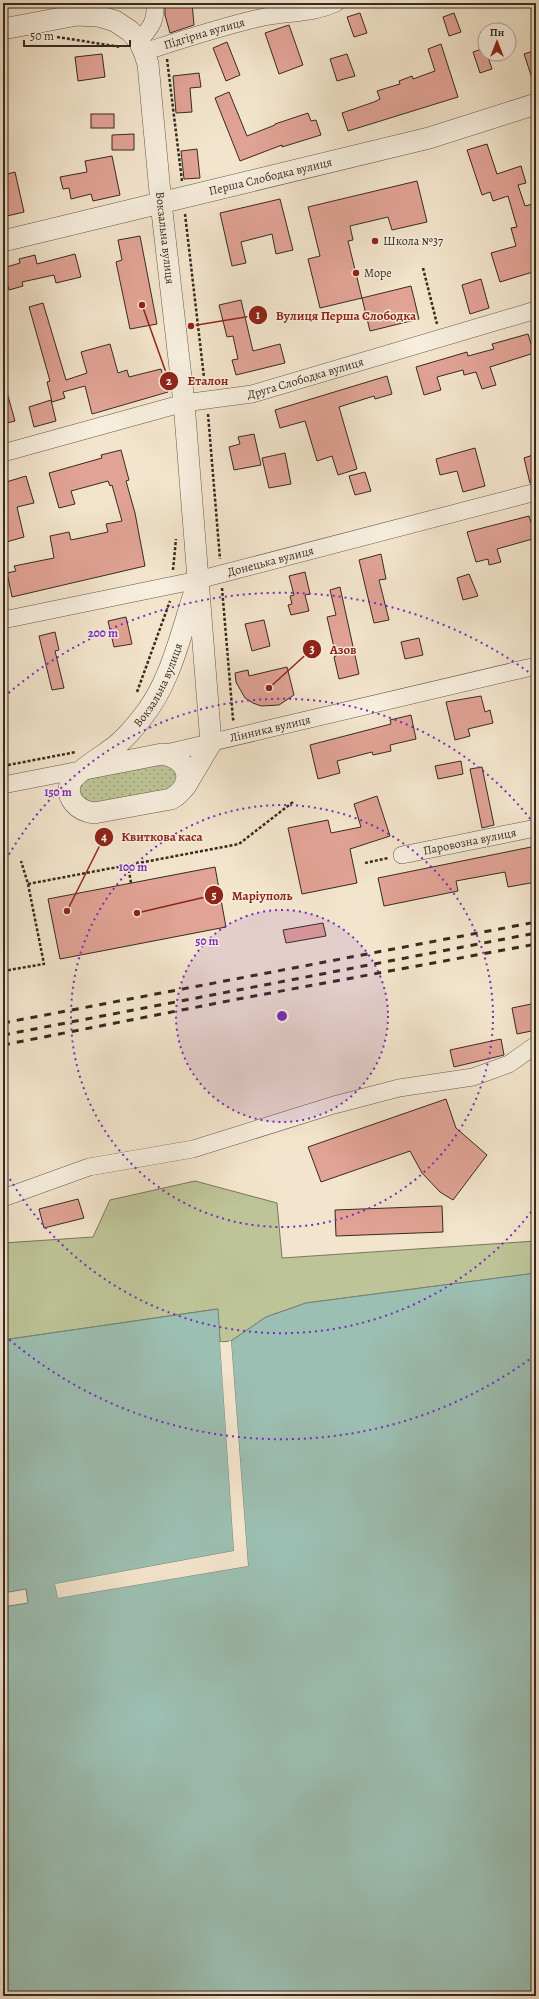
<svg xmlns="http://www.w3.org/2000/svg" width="539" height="1999" viewBox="0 0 539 1999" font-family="Alegreya,serif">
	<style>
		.grass { fill: url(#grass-dots); stroke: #7a775c }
		.park { fill: #bdc497; stroke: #7a775c }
		.water { fill: #9cbfb3; stroke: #748378 }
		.pier { fill: #f3e5cd }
		.building { fill: #e1a396; stroke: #372a20 }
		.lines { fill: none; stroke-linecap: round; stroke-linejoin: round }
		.minor-casing { stroke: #66594b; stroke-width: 18 }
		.tertiary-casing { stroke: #66594b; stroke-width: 22 }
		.path { stroke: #372a20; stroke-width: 2.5; stroke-dasharray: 3 2; stroke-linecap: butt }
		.minor { stroke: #f7eede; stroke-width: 17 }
		.tertiary { stroke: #f7eede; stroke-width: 21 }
		.rail { stroke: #372a20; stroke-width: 3; stroke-dasharray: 7 7; stroke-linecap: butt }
		.ring { fill: none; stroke: #7b2cbf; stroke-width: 2; stroke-dasharray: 2 4 }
		.poi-dot { fill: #8f2418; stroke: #f7eede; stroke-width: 1.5 }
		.labels { text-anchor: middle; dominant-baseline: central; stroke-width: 3; stroke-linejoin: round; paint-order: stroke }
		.street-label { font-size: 12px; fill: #372a20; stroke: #f7eede }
		.poi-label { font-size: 12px; fill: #372a20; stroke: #f7eede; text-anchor: start }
		.centre { fill: #7b2cbf; stroke: #f7eede; stroke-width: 2 }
		.ring-label { font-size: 12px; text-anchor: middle; font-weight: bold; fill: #7b2cbf; stroke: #f7eede; stroke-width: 3; stroke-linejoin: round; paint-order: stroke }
		.leader { fill: none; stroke: #8f2418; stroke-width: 1.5 }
		.callout-dot { fill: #8f2418; stroke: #f7eede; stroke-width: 1.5 }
		.mark-label { font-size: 12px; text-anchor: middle; font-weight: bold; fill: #fff }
		.callout-label { font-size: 13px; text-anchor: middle; font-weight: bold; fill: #8f2418; stroke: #f7eede; stroke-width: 3; stroke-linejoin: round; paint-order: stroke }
	</style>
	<defs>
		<pattern id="grass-dots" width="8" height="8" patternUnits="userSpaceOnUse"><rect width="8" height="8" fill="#bdc497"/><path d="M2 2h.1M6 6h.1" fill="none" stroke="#9a9f7b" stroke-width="1.8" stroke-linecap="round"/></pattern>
	</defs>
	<rect width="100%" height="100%" fill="#f3e5cd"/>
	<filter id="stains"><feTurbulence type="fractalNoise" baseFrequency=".005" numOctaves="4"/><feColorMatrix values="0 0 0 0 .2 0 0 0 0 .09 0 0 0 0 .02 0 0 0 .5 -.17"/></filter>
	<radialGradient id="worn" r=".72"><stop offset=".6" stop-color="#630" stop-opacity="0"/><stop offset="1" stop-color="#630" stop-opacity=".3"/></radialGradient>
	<path class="grass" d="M163,760l17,8 -5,23 -88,16 -13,-19 3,-6z"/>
	<path class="park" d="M195,1181l82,22 5,55 254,-17v32l-230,30 -40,14 -35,24 -11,1 -3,-33 -214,31v-97l90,-6 17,-37z"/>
	<path class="water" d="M536,1273v723h-533v-389l25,-4 -2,-14 -23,4v-253l215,-31 16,242 -179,33 3,14 190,-32 -17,-225 35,-24 40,-14z"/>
	<path class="pier" d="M229,1341h2l17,225 -190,32 -3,-14 179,-33 -14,-209h2l14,211 -179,33 3,10 186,-31z"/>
	<g class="building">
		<path d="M165,3h27l2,22 -24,8 -5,-18z"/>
		<path d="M360,13l7,20 -13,4 -7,-20z"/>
		<path d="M454,13l7,19 -12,4 -6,-19z"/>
		<path d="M289,25l14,40 -24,9 -14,-41z"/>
		<path d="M227,42l13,33 -14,6 -13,-33z"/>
		<path d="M441,44l17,53 -110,34 -6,-18 32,-11 6,-3 -3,-8 23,-7 -1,-3 13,-5 1,3 22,-8 -7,-22z"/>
		<path d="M485,48v6h2l5,15 -12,4 -7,-21z"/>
		<path d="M536,50v34h-2l-10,-30z"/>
		<path d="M102,54l3,23 -27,4 -3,-24z"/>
		<path d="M347,54l8,22 -18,5 -7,-22z"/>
		<path d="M199,73l2,14 -11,1 2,24 -16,1 -3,-37z"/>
		<path d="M229,92l18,44 28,-11v-1l33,-11 3,8 5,-1 5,15 -39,12v-2l-42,16 -25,-63z"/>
		<rect x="91" y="114" width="23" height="14"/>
		<path d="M134,134v16h-22v-15z"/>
		<path d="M487,144l10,30 24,-8 5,17 -8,2 7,21 11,-3v68l-36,11 -9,-29 25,-7 -5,-18 6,-1 -9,-31 -15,5 -3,-9 -8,3 -15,-45z"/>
		<path d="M197,149l3,29 -16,1 -3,-28z"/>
		<path d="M112,156l8,39 -27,6 -2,-7 -20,5 -2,-11 -6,1 -3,-12 27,-5 -2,-11z"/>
		<path d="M15,172l9,40 -21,5v-42z"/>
		<path d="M417,181l10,41 -35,8 -4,-13 -38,9 3,14 -5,1 14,57 -42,10 -12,-49 12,-3 -12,-49z"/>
		<path d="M280,199l13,51 -17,4 -4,-20 -31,8 5,21 -14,3 -12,-53z"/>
		<path d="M140,236l17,88 -27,5 -14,-67 6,-2 -4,-20z"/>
		<path d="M75,254l6,23 -25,6 -2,-8 -32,7 1,4 -14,4 -6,-22 17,-5 -1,-4 16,-4 2,9z"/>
		<path d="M481,279l8,29 -19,6 -8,-29z"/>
		<path d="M411,286l8,33 -49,12 -8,-33z"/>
		<path d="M241,300l12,51 27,-7 5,19 -49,12 -4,-15 6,-1 -5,-23 -6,1 -8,-32z"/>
		<path d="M43,303l23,77 21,-7 -6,-21 29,-8 8,29 9,-3 2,7 32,-8 7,23 -76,22 -7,-28 -22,6 2,6 -13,4 -5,-20 3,-1 -21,-74z"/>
		<path d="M528,334l6,19 -44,14 6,18 -14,4 -6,-17 -12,3 -1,-5 -26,7 4,13 -17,5 -8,-28 51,-15 1,4 26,-7 -2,-5z"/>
		<path d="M387,376l5,18 -17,5 -1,-3 -35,11 18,62 -19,6 -6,-19 -15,5 -12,-40 -25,7 -5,-18z"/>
		<path d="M6,389l9,32 -12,3v-34z"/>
		<path d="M51,400l5,21 -22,6 -5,-20z"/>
		<path d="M254,434l7,31 -27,5 -5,-23 11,-3 -2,-7z"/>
		<path d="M475,448l10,38 -22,6 -6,-21 -17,4 -4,-16z"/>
		<path d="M121,450l8,30 -3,1 9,32 10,53 -133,31 -5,-24 9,-2 -2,-5 40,-8 -4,-22 19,-4 2,8 37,-8 -2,-8 16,-3 -10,-36 -2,1 -2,-5 -37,10 4,13 -16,4 -10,-35 53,-15 -1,-3z"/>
		<path d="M285,453l6,31 -22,4 -7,-30z"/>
		<path d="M536,454v28l-6,1 -6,-25z"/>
		<path d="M365,472l6,19 -16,4 -6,-19z"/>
		<path d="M26,476l8,27 -17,4 7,30 -21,6v-60z"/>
		<path d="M529,516l7,22 -39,11 4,13 -12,3 -1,-6 -12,3 -9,-30z"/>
		<path d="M381,554l5,25 -7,1 10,40 -15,3 -15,-63z"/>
		<path d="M305,572l5,22 -5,1 4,16 -18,4 -3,-10 4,-1 -2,-8 4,-1 -5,-19z"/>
		<path d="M469,574l9,22 -15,4 -6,-22z"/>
		<path d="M340,587l19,87 -20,5 -5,-22 2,-1 -9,-39 9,-2 -6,-25z"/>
		<path d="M126,617l6,27 -18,3 -6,-26z"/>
		<path d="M264,620l6,26 -18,5 -7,-27z"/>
		<path d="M55,632l4,18 -4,1 9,37 -12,2 -13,-54z"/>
		<path d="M419,638l4,17 -18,4 -4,-17z"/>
		<path d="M287,667l7,28 -15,10 -18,1 -8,-3 -8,-5 -9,-16 -1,-9 13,-3 1,6z"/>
		<path d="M481,696l4,16 5,-2 3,13 -25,6 2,7 -15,4 -9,-38z"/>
		<path d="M411,715l5,24 -26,6 1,6 -18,4 -1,-3 -35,9 3,12 -22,6 -8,-34 81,-21 -1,-4z"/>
		<path d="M461,761l2,13 -25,5 -3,-13z"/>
		<path d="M482,767l12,58 -12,3 -12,-59z"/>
		<path d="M377,796l13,40 -40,13 7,34 -55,11 -14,-66 40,-8 3,13 30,-6 -7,-23z"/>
		<path d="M536,846v36l-28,5 -3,-15 -49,9 2,10 -74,15 -6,-28z"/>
		<path d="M215,867l11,60 -166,32 -12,-60z"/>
		<path d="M323,923l3,13 -40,7 -3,-13z"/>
		<path d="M536,1003v27l-19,4 -5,-26z"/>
		<path d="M501,1039l3,16 -50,12 -4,-17z"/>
		<path d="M446,1099l10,29 31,27 -34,45 -13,-8 -18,-19 -12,-22 -89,31 -13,-35z"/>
		<path d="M78,1199l6,19 -40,10 -5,-19z"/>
		<path d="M442,1206l1,26 -107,4 -1,-26z"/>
	</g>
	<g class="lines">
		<defs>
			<g id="minor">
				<path d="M139,41c12,-14 17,-19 16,-38"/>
				<path id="s1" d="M144,52c40,-13 79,-26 120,-35 24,-5 49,-3 72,-14"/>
				<path id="s2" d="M3,453l181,-50 68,-9 284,-84"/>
				<path id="s3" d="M3,620l195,-40 338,-88"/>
				<path id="s4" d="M162,754l374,-88"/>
				<path d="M3,785l82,-16"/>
				<path id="s5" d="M402,855l134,-27"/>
				<path d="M3,1198l86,-31 104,-18 141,-44 65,-17 74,-11 36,-13 27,-19"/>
			</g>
			<g id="tertiary">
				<path id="s6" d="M3,29l74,-14 21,1 17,5 15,10 9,10 5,11 4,12 13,139 23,200 27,340 -26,44"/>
				<path id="s7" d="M3,241l426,-103 107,-34"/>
				<path id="s8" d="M85,769l77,-15c28,4 34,31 9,45l-77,14c-15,-2 -30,-14 -23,-31 4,-10 37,-29 47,-38 8,-7 16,-16 23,-25 30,-36 40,-87 55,-131"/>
			</g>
		</defs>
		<use href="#minor" class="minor-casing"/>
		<use href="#tertiary" class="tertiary-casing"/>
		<g class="path">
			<path d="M57,37l64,10"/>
			<path d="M167,59l15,122"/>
			<path d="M185,214l20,172"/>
			<path d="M423,268l14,56"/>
			<path d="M208,414l12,145"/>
			<path d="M173,570l3,-31"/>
			<path d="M222,588l11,131 2,3"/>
			<path d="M137,692l33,-91"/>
			<path d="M3,766l73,-14"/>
			<path d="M365,863l23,-5"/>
			<path d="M128,865l3,18"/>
			<path d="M28,884l211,-40 54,-42"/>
			<path d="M3,971l41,-7 -16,-80 -7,-23"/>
		</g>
		<use href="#minor" class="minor"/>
		<use href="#tertiary" class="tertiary"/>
		<g class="rail">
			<path d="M3,1023l533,-101"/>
			<path d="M3,1035l533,-102"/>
			<path d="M3,1045l235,-46 298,-55"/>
		</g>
	</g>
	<circle cx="282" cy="1016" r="106" fill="#7b2cbf" fill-opacity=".12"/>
	<g class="ring">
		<circle cx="282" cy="1016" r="106"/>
		<circle cx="282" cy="1016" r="211"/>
		<path d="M535 1207A317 317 0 0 1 3 1167M3 865A317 317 0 0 1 535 825"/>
		<path d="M534 1356A423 423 0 0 1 4 1335M4 697A423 423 0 0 1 534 676"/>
	</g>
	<g class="poi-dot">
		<circle cx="375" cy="241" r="4"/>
		<circle cx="356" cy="273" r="4"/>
	</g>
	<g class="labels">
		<g class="street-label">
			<text stroke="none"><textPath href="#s1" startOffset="63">Підгірна вулиця</textPath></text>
			<text stroke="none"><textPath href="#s7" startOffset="275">Перша Слободка вулиця</textPath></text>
			<text stroke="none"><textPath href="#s6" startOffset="345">Вокзальна вулиця</textPath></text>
			<text stroke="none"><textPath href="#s2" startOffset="312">Друга Слободка вулиця</textPath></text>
			<text stroke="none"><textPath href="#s3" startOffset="274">Донецька вулиця</textPath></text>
			<text stroke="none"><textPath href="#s8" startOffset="400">Вокзальна вулиця</textPath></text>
			<text stroke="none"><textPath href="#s4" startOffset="111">Лінника вулиця</textPath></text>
			<text stroke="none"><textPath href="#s5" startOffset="69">Паровозна вулиця</textPath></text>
		</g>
		<g class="poi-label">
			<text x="383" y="241">Школа №37</text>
			<text x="364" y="273">Море</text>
		</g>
	</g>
	<circle cx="282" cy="1016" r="6" class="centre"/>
	<g class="ring-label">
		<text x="103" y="637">200 m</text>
		<text x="58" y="796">150 m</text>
		<text x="133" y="871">100 m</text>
		<text x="207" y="945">50 m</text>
	</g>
	<path class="leader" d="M191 326L258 315M142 305L169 381M269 688L312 649M67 911L104 837M137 913L214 895"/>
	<g class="callout-dot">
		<circle cx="191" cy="326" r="4"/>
		<circle cx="142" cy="305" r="4"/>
		<circle cx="269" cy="688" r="4"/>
		<circle cx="67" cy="911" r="4"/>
		<circle cx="137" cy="913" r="4"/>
		<circle cx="258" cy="315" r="10"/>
		<circle cx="169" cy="381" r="10"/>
		<circle cx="312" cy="649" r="10"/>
		<circle cx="104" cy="837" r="10"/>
		<circle cx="214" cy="895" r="10"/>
	</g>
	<g class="mark-label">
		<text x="258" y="319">1</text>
		<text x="169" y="385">2</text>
		<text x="312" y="653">3</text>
		<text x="104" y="841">4</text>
		<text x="214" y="899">5</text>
	</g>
	<g class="callout-label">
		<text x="346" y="320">Вулиця Перша Слободка</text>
		<text x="208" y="385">Еталон</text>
		<text x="343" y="654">Азов</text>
		<text x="162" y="841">Квиткова каса</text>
		<text x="262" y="900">Маріуполь</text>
	</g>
	<rect width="539" height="1999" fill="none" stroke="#f3e5cd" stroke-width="16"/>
	<rect x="4" y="4" width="531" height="1991" fill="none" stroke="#372a20" stroke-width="2"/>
	<rect x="8" y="8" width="523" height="1983" fill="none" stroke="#372a20"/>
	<g transform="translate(497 42)"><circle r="19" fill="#f7eede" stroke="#aaa092"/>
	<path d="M0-3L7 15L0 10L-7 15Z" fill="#8f2418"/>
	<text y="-6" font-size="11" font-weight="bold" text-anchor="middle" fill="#372a20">Пн</text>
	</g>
	<path d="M24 40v6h106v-6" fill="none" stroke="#372a20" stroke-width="2"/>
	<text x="30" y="40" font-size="12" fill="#372a20" stroke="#f7eede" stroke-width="3" paint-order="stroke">50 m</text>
	<rect width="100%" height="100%" filter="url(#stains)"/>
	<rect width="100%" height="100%" fill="url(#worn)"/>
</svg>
